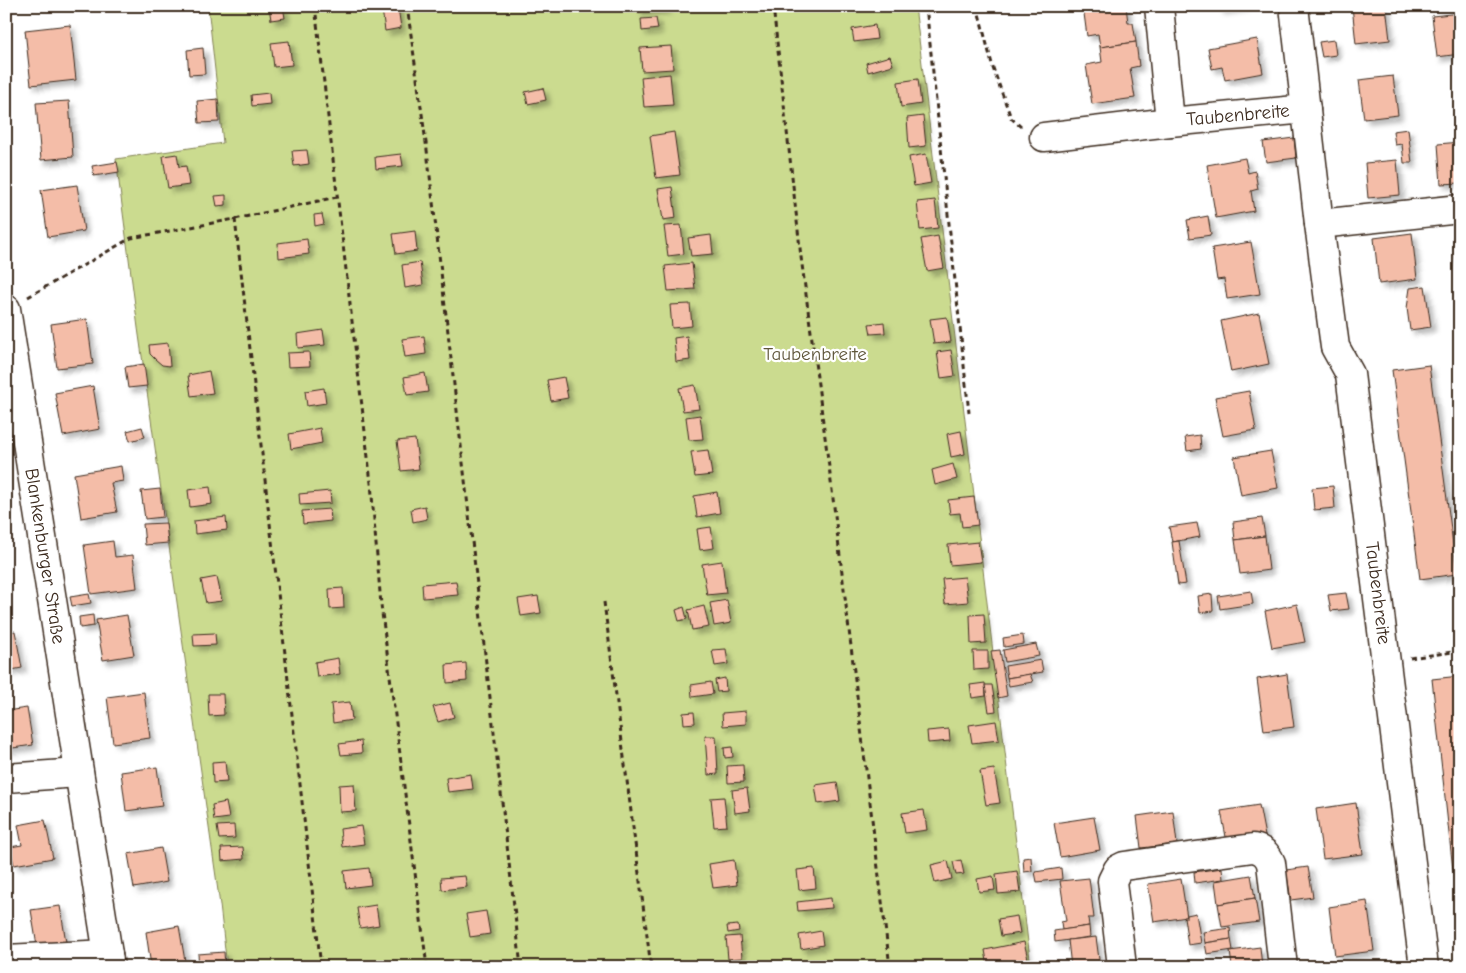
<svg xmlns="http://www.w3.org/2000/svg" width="1466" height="973" viewBox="0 0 1466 973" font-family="'Comic Neue',sans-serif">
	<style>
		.green { fill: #cbdb8f; stroke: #838256 }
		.building { fill: #f4bda8; stroke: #3b2a1e; filter: url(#shadow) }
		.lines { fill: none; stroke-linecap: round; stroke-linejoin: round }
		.street-casing { stroke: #3b2a1e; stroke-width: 31 }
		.path { stroke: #3b2a1e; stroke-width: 3; stroke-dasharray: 5 4; stroke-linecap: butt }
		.street { stroke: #fff; stroke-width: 28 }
		.labels { text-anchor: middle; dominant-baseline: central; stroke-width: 4.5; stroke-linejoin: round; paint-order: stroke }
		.street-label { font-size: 19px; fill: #3b2a1e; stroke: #fff }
		.park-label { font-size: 19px; fill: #5f563a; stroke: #fff }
	</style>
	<defs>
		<filter id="shadow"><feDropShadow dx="4.5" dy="4.5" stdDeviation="2.5" flood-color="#0004"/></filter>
	</defs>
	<rect width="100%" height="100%" fill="#fff"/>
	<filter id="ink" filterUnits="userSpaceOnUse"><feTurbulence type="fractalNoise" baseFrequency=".02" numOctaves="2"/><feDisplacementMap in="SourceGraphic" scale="10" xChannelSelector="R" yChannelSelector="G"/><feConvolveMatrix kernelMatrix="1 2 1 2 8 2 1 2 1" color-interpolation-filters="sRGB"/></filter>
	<g filter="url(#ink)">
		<path class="green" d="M208,6h707l116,961h-804l-7,-62 -82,-577 -22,-169 107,-16z"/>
		<g class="building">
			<path d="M269,6h14l2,12 -14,2z"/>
			<path d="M637,6h28l1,3 -28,3z"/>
			<path d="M1083,6h43l2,17h5l3,19 -36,5 -2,-13 -11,2z"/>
			<path d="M1219,6h26l-25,4z"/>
			<path d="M1352,6h34l4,34 -34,4z"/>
			<path d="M398,7l3,21 -16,3 -3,-22z"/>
			<path d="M1460,13v41l-23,3 -5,-41z"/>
			<path d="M656,18l2,11 -16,2 -1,-12z"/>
			<path d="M70,25l6,55 -45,5 -6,-55z"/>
			<path d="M875,25l2,14 -23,3 -2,-13z"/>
			<path d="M1257,39l6,34 -38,7 -3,-13 -10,2 -4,-21z"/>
			<path d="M1334,40l2,15 -14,2 -3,-15z"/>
			<path d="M289,41l3,24 -18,2 -3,-24z"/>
			<path d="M1136,42l3,24 -9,2 5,30 -43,6 -6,-39 16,-3 -2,-15z"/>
			<path d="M671,46l2,23 -31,2 -2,-23z"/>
			<path d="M203,48l2,26 -16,1 -2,-25z"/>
			<path d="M890,56l3,9 -25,7 -2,-9z"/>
			<path d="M670,74l3,31 -29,2 -3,-30z"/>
			<path d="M1393,76l5,39 -34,4 -5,-39z"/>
			<path d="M918,79l3,25 -20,3 -3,-25z"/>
			<path d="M543,88l3,12 -18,4 -3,-12z"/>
			<path d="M269,93l1,11 -18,2 -1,-11z"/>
			<path d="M218,99l1,23 -20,1 -2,-22z"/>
			<path d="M69,101l4,56 -32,3 -5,-57z"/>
			<path d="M923,116l3,30 -17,2 -2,-30z"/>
			<path d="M1408,129l4,34h-8l-2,-19 -7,1 -2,-14z"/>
			<path d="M674,132l6,43 -24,3 -6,-42z"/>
			<path d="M1294,138l2,20 -30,4 -3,-20z"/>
			<path d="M1460,142v41l-19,1 -3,-40z"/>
			<path d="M307,150l2,14 -15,2 -2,-15z"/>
			<path d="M177,154l2,13 7,-1 3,19 -21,3 -5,-32z"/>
			<path d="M401,154l2,12 -27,3 -1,-12z"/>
			<path d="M926,154l5,29 -17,3 -5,-29z"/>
			<path d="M1245,158l3,15 7,-2 3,18 -7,2 3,20 -38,7 -9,-53z"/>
			<path d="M1397,160l3,35 -32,3 -3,-35z"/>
			<path d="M117,162l2,10 -25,4 -2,-10z"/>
			<path d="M77,185l7,46 -36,6 -7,-47z"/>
			<path d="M672,187l4,31 -13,2 -5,-31z"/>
			<path d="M226,195v10l-9,1 -2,-10z"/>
			<path d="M935,200l3,28 -18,2 -3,-28z"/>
			<path d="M322,214l2,10 -9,2 -1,-11z"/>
			<path d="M1208,216l3,19 -21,3 -3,-18z"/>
			<path d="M681,225l3,29 -16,2 -4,-30z"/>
			<path d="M415,231l2,20 -21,3 -3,-20z"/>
			<path d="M1412,233l5,46 -38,5 -5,-46z"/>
			<path d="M711,235l2,19 -22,2 -3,-18z"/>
			<path d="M938,236l6,32 -17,3 -6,-32z"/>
			<path d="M1460,236v35l-3,1 -4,-35z"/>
			<path d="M307,239l2,15 -30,4 -1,-15z"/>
			<path d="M1251,242l9,52 -33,5 -3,-20 -7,1 -5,-32z"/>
			<path d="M420,262l3,23 -18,3 -3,-23z"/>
			<path d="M692,263l3,26 -27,2 -3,-25z"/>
			<path d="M1425,286l6,41 -21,3 -3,-22 3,-20z"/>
			<path d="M690,304l2,22 -20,2 -2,-23z"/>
			<path d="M1259,313l10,51 -38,8 -10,-51z"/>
			<path d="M947,317l4,25 -17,2 -4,-25z"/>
			<path d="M87,319l6,45 -36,4 -6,-44z"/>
			<path d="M884,322l1,11 -14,1 -2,-10z"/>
			<path d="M323,330l2,15 -27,3 -1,-14z"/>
			<path d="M424,336l2,18 -21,3 -3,-18z"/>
			<path d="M687,336l3,24 -14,2 -2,-24z"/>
			<path d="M168,343l2,23 -8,-1 -7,-6 -5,-5 -1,-9z"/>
			<path d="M951,350l4,26 -14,2 -4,-26z"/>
			<path d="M309,352l1,14 -22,1 -1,-14z"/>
			<path d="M144,364l3,22 -19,2 -3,-21z"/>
			<path d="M1429,365l28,209 -37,5 -28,-209z"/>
			<path d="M209,371l4,22 -22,3 -3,-21z"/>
			<path d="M425,373l3,19 -21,3 -3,-18z"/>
			<path d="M564,377l4,21 -17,3 -4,-21z"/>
			<path d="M695,385l4,24 -16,2 -4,-23z"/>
			<path d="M93,386l7,43 -37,7 -8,-43z"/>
			<path d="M324,388l2,15 -19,3 -2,-15z"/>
			<path d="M1249,391l7,39 -33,6 -8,-39z"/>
			<path d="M700,415l3,24 -14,1 -3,-23z"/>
			<path d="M142,427l3,10 -15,4 -3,-10z"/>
			<path d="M320,428l2,15 -31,6 -2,-15z"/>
			<path d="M961,431l4,23 -14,3 -4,-23z"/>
			<path d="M1200,435l1,14 -14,2 -2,-14z"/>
			<path d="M415,439l4,30 -18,2 -4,-30z"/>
			<path d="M708,450l4,25 -17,2 -4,-25z"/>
			<path d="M1271,451l7,37 -37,7 -7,-38z"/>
			<path d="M953,464l4,15 -22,6 -3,-15z"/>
			<path d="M121,466l2,15 -12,2 6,29 -36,6 -7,-44z"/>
			<path d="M1333,486l2,22 -21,2 -2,-22z"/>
			<path d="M210,487l2,17 -22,3 -2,-17z"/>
			<path d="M160,489l3,28 -18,2 -4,-28z"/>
			<path d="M330,491l1,12 -31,2 -1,-11z"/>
			<path d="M717,492l3,21 -23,4 -3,-21z"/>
			<path d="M974,497l4,28 -16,2 -2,-14 -10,1 -2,-14z"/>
			<path d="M425,506l2,13 -14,3 -2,-13z"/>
			<path d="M330,509l1,12 -28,3 -1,-13z"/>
			<path d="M226,517l1,13 -32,4 -1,-13z"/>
			<path d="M1262,518l3,18 -30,4 -2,-18z"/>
			<path d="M166,523l2,20 -23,2 -2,-21z"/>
			<path d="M1197,523l3,14 -28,5 -3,-15z"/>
			<path d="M711,527l3,21 -14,2 -3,-21z"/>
			<path d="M1265,536l4,34 -29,4 -5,-34z"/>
			<path d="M113,541l2,16 18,-2 4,33 -46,6 -7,-49z"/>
			<path d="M1179,541l7,43 -8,1 -6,-43z"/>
			<path d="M978,542l3,20 -31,3 -2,-20z"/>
			<path d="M722,561l4,32 -19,2 -5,-31z"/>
			<path d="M217,577l5,24 -16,2 -5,-23z"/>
			<path d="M965,577l3,25 -23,2 -3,-25z"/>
			<path d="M456,581l2,14 -35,3 -1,-14z"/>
			<path d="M343,588l1,20 -14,1 -1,-20z"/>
			<path d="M1251,591l2,13 -33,5 -2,-13z"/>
			<path d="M1346,593l3,16 -18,2 -3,-16z"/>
			<path d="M89,594l2,9 -19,3 -2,-9z"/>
			<path d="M1212,594l1,17 -13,2 -2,-17z"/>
			<path d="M538,596l3,17 -20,3 -3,-17z"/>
			<path d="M727,600l4,23 -17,3 -4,-23z"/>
			<path d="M1297,604l8,38 -33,6 -7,-37z"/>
			<path d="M704,606l5,21 -17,3 -4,-20z"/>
			<path d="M684,607l3,12 -8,2 -3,-11z"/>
			<path d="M984,614l2,29 -15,1 -1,-29z"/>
			<path d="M93,615l1,11 -14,2 -1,-11z"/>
			<path d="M127,615l7,40 -31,5 -7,-40z"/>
			<path d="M15,631l7,37 -16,3v-38z"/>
			<path d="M215,633l1,12 -22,1 -1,-12z"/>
			<path d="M1023,635l1,9 -20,3 -1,-9z"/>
			<path d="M1036,644l3,12 -34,6 -2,-12z"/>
			<path d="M726,649l2,15 -13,2 -3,-16z"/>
			<path d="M1000,650l7,46 -9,2 -7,-47z"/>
			<path d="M973,651h15v18l-14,1z"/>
			<path d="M338,658l2,16 -23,3 -2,-15z"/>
			<path d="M1041,660l2,12 -36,6 -2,-12z"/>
			<path d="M466,663l1,18 -20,2 -1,-18z"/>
			<path d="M1030,674l3,8 -24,4 -2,-8z"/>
			<path d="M1287,674l7,53 -30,4 -7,-52z"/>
			<path d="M1460,676v212h-5l-23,-209z"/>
			<path d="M725,678l1,13 -9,1 -2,-12z"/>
			<path d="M711,682l2,12 -21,3 -1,-12z"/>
			<path d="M985,683l1,13 -14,2 -2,-13z"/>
			<path d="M985,685h7l4,26 -7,1z"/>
			<path d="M144,692l6,46 -37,5 -6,-46z"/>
			<path d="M208,694h15l1,21 -15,1z"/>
			<path d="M350,702l2,18 -19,3 -2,-19z"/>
			<path d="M450,703l4,14 -16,5 -5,-15z"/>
			<path d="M27,708l6,37 -27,4v-38z"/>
			<path d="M746,711v13l-23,2 -1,-13z"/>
			<path d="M694,712l1,11 -11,1 -1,-11z"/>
			<path d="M996,721l3,19 -27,3 -3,-18z"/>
			<path d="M949,729l1,12 -22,2 -1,-12z"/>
			<path d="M705,736h11l2,38 -10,1z"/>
			<path d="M361,741l1,12 -21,2 -2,-11z"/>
			<path d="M732,747l1,10 -8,1 -1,-10z"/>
			<path d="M225,761l2,21 -14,1 -1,-21z"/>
			<path d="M743,765l1,17 -16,1 -1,-17z"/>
			<path d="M157,767l5,39 -36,5 -5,-39z"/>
			<path d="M994,769l6,34 -14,2 -6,-34z"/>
			<path d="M471,774l2,15 -25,3 -2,-14z"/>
			<path d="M837,782l3,19 -22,3 -3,-19z"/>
			<path d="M354,784l2,27 -16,1 -1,-27z"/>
			<path d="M747,788l3,23 -15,2 -3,-23z"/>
			<path d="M724,797l3,29 -13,1 -3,-29z"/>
			<path d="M226,802l3,16 -15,2 -2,-15z"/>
			<path d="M1356,803l7,51 -40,5 -7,-50z"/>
			<path d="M1259,805l6,31 -38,6 -6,-31z"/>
			<path d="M924,810l3,20 -22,3 -3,-20z"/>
			<path d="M1173,811l4,33 -36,4 -4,-32z"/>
			<path d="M1094,817l6,33 -40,7 -6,-34z"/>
			<path d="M45,820l8,38 -39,7 -4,-18 12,-2 -4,-20z"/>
			<path d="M234,825l1,13 -16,1 -2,-13z"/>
			<path d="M361,826l3,18 -22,3 -2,-18z"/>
			<path d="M243,847l1,12 -22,2 -1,-13z"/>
			<path d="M161,848l6,34 -33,6 -6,-34z"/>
			<path d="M1031,857l1,14 -8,1 -1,-14z"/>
			<path d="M734,860l3,25 -24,3 -4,-24z"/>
			<path d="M961,860l3,14 -8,1 -3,-13z"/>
			<path d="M948,861l4,18 -17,4 -4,-18z"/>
			<path d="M1308,867l5,30 -22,3 -5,-30z"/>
			<path d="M369,868l2,17 -25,3 -2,-17z"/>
			<path d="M814,868l2,20 -17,2 -2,-20z"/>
			<path d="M1061,868l1,11 -25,3 -2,-10z"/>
			<path d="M1222,868l1,11 -28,4 -1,-11z"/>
			<path d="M1017,871l3,21 -22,2 -2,-20z"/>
			<path d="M1251,875l4,23 -37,6 -3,-23z"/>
			<path d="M465,876l2,11 -25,3 -1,-12z"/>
			<path d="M993,876l2,14 -16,2 -2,-13z"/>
			<path d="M1089,878l5,40h-6l1,8 -27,4 -1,-8 5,-1 -6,-40z"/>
			<path d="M1181,879l6,38 -33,5 -6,-38z"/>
			<path d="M831,898l1,10 -34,3 -1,-9z"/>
			<path d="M1255,898l4,24 -37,5 -4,-23z"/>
			<path d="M1367,901l7,50 -39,5 -6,-49z"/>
			<path d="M376,905l3,20 -19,3 -3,-20z"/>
			<path d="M60,906l6,36 -29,4 -6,-36z"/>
			<path d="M486,911l4,23 -20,3 -4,-23z"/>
			<path d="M1196,913l5,30 -13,2 -4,-28h3v-2z"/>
			<path d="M1017,916l3,17 -19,3 -3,-17z"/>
			<path d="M738,925l1,6 -11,2 -1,-7z"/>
			<path d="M179,926l6,35 -34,5 -5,-34z"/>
			<path d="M1089,926l1,11 -35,5 -1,-11z"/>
			<path d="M1230,928l1,11 -26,4 -2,-11z"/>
			<path d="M821,931l2,14 -22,4 -2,-14z"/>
			<path d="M740,936l2,22 -14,1 -2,-22z"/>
			<path d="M1096,937l4,30h-29l-3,-27z"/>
			<path d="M1231,939l2,11 -26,4 -2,-11z"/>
			<path d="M1024,942l4,17 -40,8 -3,-17z"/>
			<path d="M1260,947l2,20h-30l-2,-16z"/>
			<path d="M224,952l1,15h-26l-1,-13z"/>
			<path d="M1316,961v6h-24l-1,-3z"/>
			<path d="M498,962l1,5h-31v-1z"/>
		</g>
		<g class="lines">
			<defs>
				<g id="street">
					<path d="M1159,6l11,116"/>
					<path d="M1294,6l25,218 16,123 15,27 74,593"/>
					<path d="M1044,137l126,-15 136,-13"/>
					<path d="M1319,224l141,-15"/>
					<path d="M6,309l104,658"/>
					<path d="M6,778l73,-5"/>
					<path d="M6,959l102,-5"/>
					<path d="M1122,967l-10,-86 6,-12 6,-3 129,-18c10,2 14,6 18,15l12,104"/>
				</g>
			</defs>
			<use href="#street" class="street-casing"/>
			<g class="path">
				<path d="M315,6l56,477 10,122 46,362"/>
				<path d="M407,6l20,144 94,817"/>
				<path d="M773,6l28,251 30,225 59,485"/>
				<path d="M926,6l43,407"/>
				<path d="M977,6l16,62 18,50 10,9"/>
				<path d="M235,219l86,748"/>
				<path d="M28,297l103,-59 104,-19 102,-22"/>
				<path d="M604,602l47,365"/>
				<path d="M1410,658l50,-7"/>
			</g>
			<use href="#street" class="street"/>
		</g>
	</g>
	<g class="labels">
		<g class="street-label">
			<text transform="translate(1238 115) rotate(-5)">Taubenbreite</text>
			<text transform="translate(45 556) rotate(81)">Blankenburger Straße</text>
			<text transform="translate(1378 593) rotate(83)">Taubenbreite</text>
		</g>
		<g class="park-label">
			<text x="815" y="354">Taubenbreite</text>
		</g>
	</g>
	<rect width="1466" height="973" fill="none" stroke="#fff" stroke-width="25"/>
	<rect x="12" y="12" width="1441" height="948" fill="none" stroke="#3b2a1e" stroke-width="2" filter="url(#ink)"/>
</svg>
